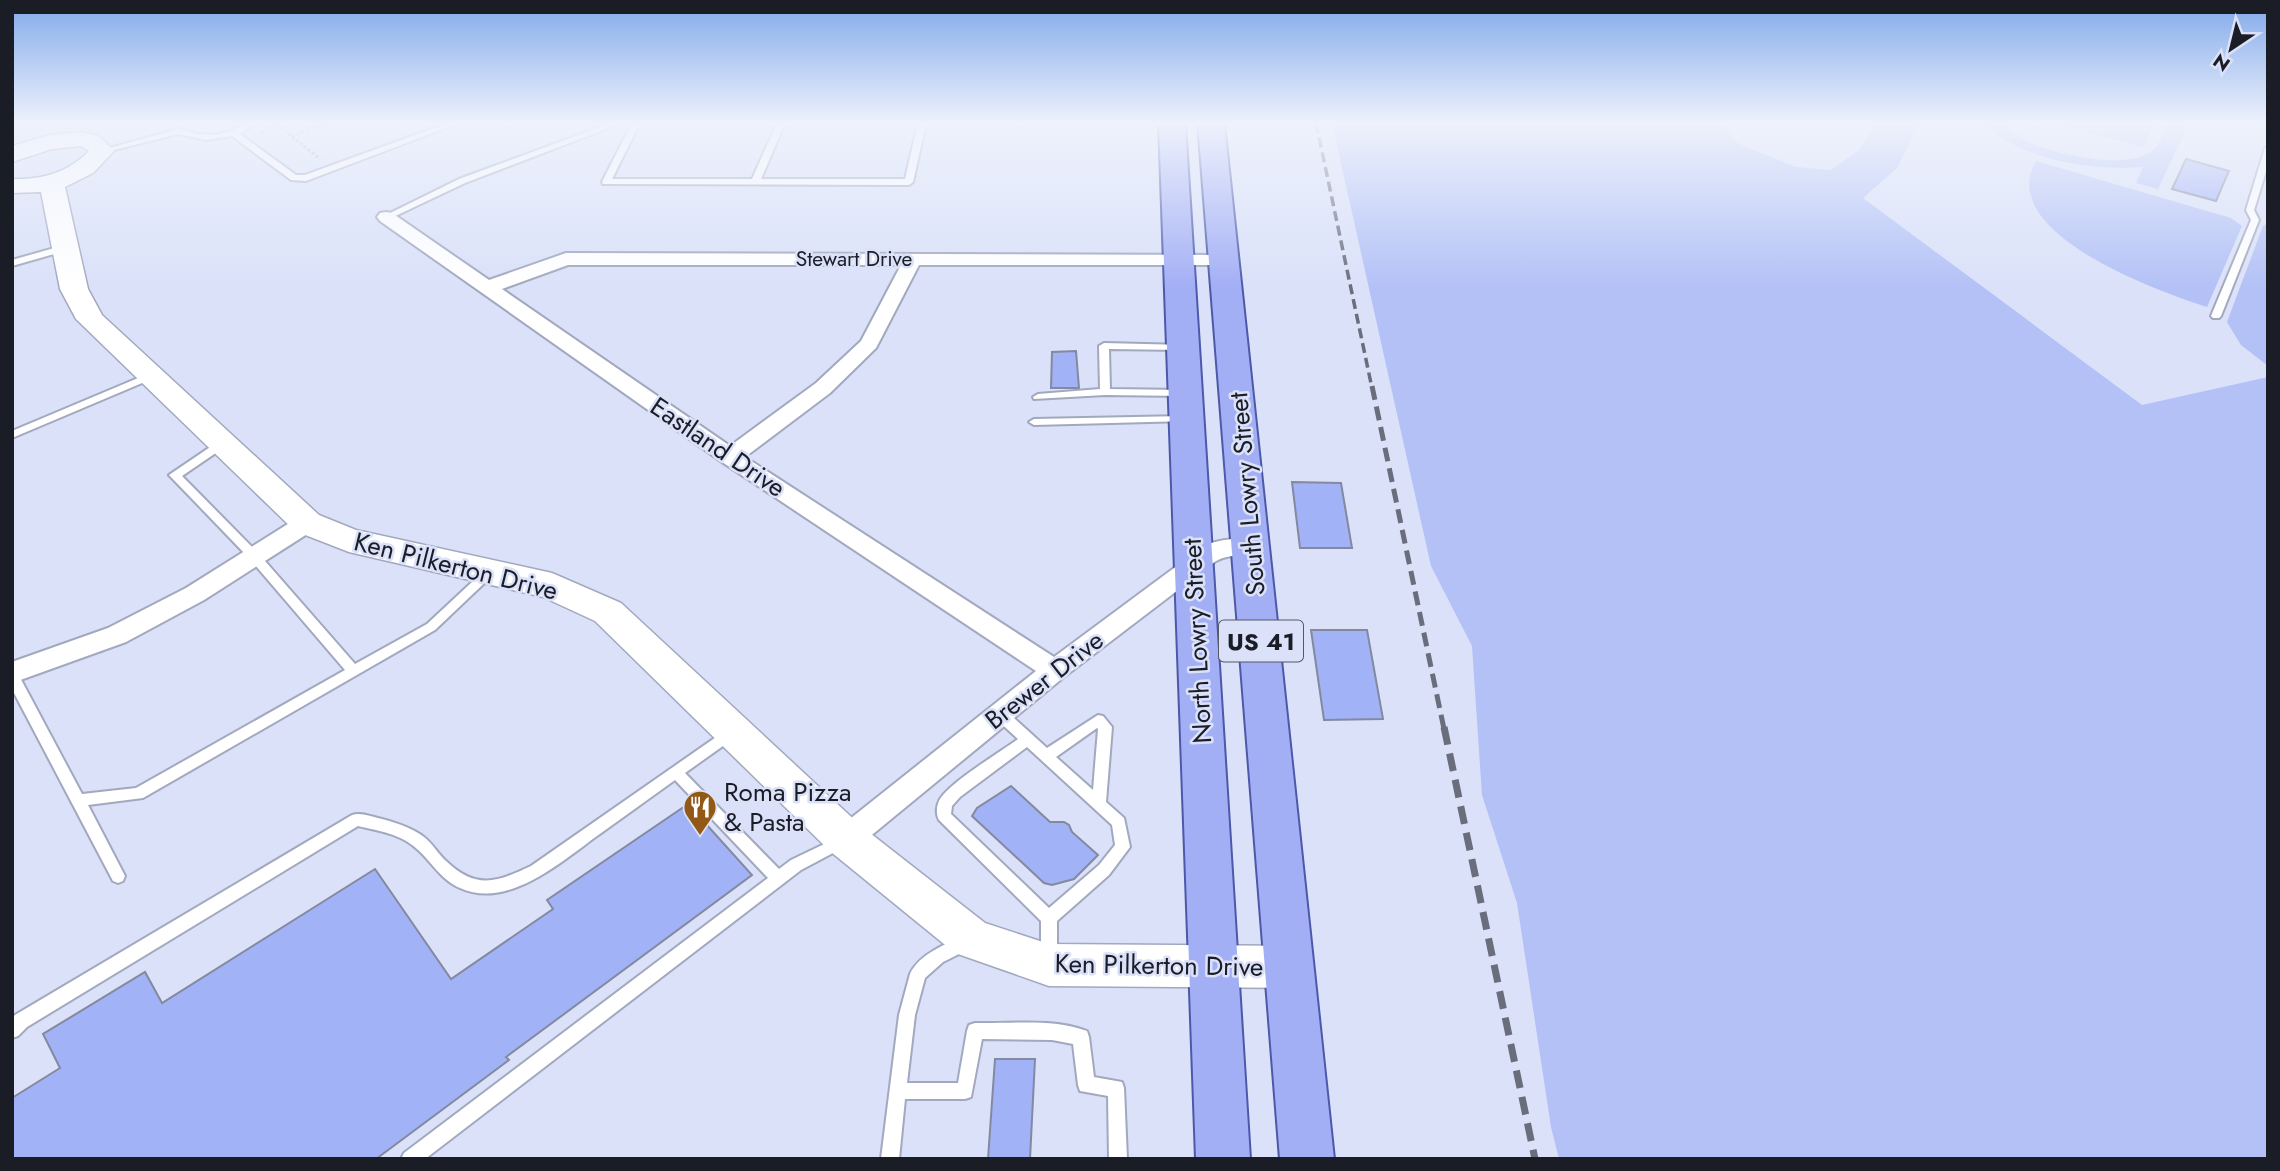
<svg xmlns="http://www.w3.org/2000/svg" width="2280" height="1171" viewBox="0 0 2280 1171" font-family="Jost,sans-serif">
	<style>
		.green { fill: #b3c1f6 }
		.building { fill: #a1b2f7; stroke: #83899f; stroke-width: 2 }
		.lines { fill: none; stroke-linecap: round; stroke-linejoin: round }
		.lane-casing { stroke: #a2a8be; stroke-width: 4 }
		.street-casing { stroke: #a2a8be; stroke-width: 4 }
		.secondary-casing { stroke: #a2a8be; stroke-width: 3 }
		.primary-casing { stroke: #4c59a9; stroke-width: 4 }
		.path { stroke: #a0a5b9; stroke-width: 3.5; stroke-dasharray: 2.5 2.5; stroke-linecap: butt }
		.lane { fill: #fff; fill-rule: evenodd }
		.street { fill: #fff; fill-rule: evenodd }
		.secondary { fill: #fff; fill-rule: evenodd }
		.primary { fill: #a3aff5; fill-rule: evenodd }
		.rail-far2 { stroke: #696d7c; stroke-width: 3.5; stroke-dasharray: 10 5; stroke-linecap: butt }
		.rail-far1 { stroke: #696d7c; stroke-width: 5; stroke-dasharray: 14 7; stroke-linecap: butt }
		.rail { stroke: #696d7c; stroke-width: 7; stroke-dasharray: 18 9; stroke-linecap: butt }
		.labels { text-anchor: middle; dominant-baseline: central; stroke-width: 5; stroke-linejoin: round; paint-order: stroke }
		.far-street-label { font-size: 21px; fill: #1b1d26; stroke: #dae1f9 }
		.shield { fill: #dae1f9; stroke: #545865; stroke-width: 2 }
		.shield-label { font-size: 24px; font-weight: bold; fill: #1b1d26 }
		.street-label { font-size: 26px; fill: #1b1d26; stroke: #dae1f9 }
		.poi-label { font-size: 26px; fill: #1b1d26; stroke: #dae1f9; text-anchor: start }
	</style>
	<rect width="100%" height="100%" fill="#dae1f9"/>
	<g class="green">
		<path d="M1332,123h388l17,20 59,24 35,3 28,-20 18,-27h43l-23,45 -34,30 279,207 126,-28v782h-709l-8,-32 -34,-224 -35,-108 -10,-149 -41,-80z"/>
		<path d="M1983,123c4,0 13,-2 16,0 11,4 21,15 32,20 28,11 95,28 121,8 8,-7 12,-19 16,-28h21l-31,66 -22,-6 7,-16c-52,4 -121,-6 -160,-44z"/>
		<path d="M2054,123h101l-12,24z"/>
		<path d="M2036,161l195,57 11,8 -35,81c-47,-15 -213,-74 -171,-146z"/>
		<path d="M2268,223v143l-27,-21 -14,-23 36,-96z"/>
	</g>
	<g class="building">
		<path d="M2186,159l43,12 -13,30 -44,-12z"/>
		<path d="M1076,351l3,37h-28l1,-36z"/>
		<path d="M1292,482l49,1 11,65h-52z"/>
		<path d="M1311,630h56l16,89 -59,1z"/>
		<path d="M1011,786l39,36h14l5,3 3,7 26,23 -24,24 -22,6 -8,-2 -72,-67 5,-8z"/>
		<path d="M688,804l64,71 -246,182 3,3 -133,99h-364v-61l48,-30 -17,-34 102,-62 17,31 213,-134 76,110 102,-70 -6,-9z"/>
		<path d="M995,1059h40l-5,100h-42z"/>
	</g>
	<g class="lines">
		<defs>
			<g id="lane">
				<path d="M247,123h9l-16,11 56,41h9l143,-52h11l-153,58 -15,-1 -59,-44 -26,4 -28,-6 -76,19 -4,-2 81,-22 18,5 19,1 18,-5z"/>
				<path d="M611,123h11l-157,60 -76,36 -7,-2 77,-38z"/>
				<path d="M632,123h8l-28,56h140l25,-56h8l-24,56h144l13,-56h8l-13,59 -4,3 -306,-1 -1,-2z"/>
				<path d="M2265,148h3v17l-14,45 5,10 -38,96 -2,2h-6l-2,-2 40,-96 -5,-10z"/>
				<path d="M65,245l3,1v4l-56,16v-6z"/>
				<path d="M1104,343l82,2 1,2 -5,3 -73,-1 1,40 74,1 5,3 -5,3 -79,-1 -71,4 -1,-2 5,-3 62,-5 -1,-43z"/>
				<path d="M150,373l5,3 -1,2 -142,60v-7z"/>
				<path d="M1184,416l4,1 1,2 -1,2 -154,4 -5,-3 5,-3z"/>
				<path d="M222,439l4,1 1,3 -1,3 -44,30 76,77 97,111 72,-40 59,-55 4,-1 6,4 -61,58 -292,168 -55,7 37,71 -2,5 -5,2 -5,-2 -101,-192v-18l5,1 65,122 54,-6 209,-118 -95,-111 -81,-84z"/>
				<path d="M1000,709l5,1 42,38 51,-33 5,1 9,11 -6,75 18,16 6,29 -21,28 -52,46v38l-2,5 -6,2 -6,-2 -2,-5v-38l-102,-101c-3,-6 -3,-14 1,-21 12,-18 59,-46 78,-60l-23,-21 -2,-4 2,-4zM1097,728l1,1 -5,61 -37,-33zM1027,747l85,78 3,20 -16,20 -50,43 -98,-94 1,-8 8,-9z"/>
				<path d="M732,726l5,2 2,4 -2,4 -52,37 94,96 12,-9 52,-25 5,2 2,4 -2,4 -47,25 -376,289h-24l3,-6 364,-275 -93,-98c-26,19 -52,37 -78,56 -36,26 -90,74 -137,52 -19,-8 -28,-26 -43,-39 -16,-15 -38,-18 -59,-23l-331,201 -9,9 -6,2v-20l3,-3 337,-200c8,-3 18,1 26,3 16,4 33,9 46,19 9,7 14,17 22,24 30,29 51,21 85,5z"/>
				<path d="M966,936l5,2 3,5 -3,5 -28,14 -18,16 -10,37 -8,68h51l9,-52 2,-6 6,-2c35,1 78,-5 112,8l2,6 5,40 28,5 2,6 3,71h-18l-1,-63 -28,-5 -2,-6 -5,-41 -21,-4 -70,-1 -11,58 -6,2h-60l-6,60h-18l18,-144 11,-41c9,-20 37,-31 56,-38z"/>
			</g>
			<g id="street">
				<path d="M386,212l6,1 97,67 77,-27 665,2 2,4 -2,4 -7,2h-305l-43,83 -46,45 -85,64 309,200 151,-112c18,-6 37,-9 55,-4l4,6 -4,6c-15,4 -30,0 -44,8l-152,116 -208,171 -10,4 -10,-4 -5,-9 5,-9 200,-159 -314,-209 -342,-241 -3,-4 3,-4zM568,265h333l-40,76 -45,42 -86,63 -228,-157z"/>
				<path d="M307,515l8,2 4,6 -4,6 -111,71 -78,42 -114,41v-21l96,-34 78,-40 113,-71z"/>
			</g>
			<path id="secondary" d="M81,132l18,4 15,15 -21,22 -28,14 23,102 14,26 217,200 37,15 196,43 69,30 240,223 124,97 64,21 242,2 16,6 6,15 -6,15 -16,6 -242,-2 -94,-33 -124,-101 -236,-231 -52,-24 -194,-45 -54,-21 -219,-212 -16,-30 -19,-97 -29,1v-14c29,1 56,-6 77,-28l-8,-5 -29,3 -40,13v-16l38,-11z"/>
			<g id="primary">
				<path d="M1159,123h26l65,1036h-54z"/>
				<path d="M1198,123h26l110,1036h-54z"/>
			</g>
		</defs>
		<use href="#lane" class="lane-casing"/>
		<use href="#street" class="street-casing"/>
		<use href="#secondary" class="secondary-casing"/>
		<use href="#primary" class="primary-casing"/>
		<g class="path">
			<path d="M277,124l43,35"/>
			<path d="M261,133l17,-10"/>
			<path d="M292,136l37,-13"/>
		</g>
		<use href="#lane" class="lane"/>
		<use href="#street" class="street"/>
		<use href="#secondary" class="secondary"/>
		<use href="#primary" class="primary"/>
		<path class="rail-far2" d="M1316,123l56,265"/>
		<path class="rail-far1" d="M1372,386l72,343"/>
		<path class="rail" d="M1444,727l91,432"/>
	</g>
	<linearGradient id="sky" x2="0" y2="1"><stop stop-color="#81a9ea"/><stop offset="0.43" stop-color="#eef2fc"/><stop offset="1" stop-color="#eef2fc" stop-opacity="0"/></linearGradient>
	<rect width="2280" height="287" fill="url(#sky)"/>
	<defs>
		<symbol id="restaurant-pin" viewBox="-11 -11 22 30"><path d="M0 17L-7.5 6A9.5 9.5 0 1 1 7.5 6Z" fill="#935816" stroke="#dae1f9"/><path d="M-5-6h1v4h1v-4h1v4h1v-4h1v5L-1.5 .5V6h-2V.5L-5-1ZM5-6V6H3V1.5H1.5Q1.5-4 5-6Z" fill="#fff"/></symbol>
	</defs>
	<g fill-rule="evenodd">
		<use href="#restaurant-pin" x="681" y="788" width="38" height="52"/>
	</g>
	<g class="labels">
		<g class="far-street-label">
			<text x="854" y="259">Stewart Drive</text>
		</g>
		<rect class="shield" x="1219" y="620.5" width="84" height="41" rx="5"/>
		<g class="shield-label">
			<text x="1261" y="641">US 41</text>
		</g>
		<g class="street-label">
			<text transform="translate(718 447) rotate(34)">Eastland Drive</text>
			<text transform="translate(1247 494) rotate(-95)">South Lowry Street</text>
			<text transform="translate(456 566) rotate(14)">Ken Pilkerton Drive</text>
			<text transform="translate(1197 641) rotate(-93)">North Lowry Street</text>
			<text transform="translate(1044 680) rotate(-38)">Brewer Drive</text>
			<text transform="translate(1159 965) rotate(1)">Ken Pilkerton Drive</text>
		</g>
		<g class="poi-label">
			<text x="724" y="792">Roma Pizza<tspan x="724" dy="30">&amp; Pasta</tspan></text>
		</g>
	</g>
	<rect width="2280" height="1171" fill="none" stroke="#1b1d26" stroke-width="28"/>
	<g transform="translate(2231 49) rotate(215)" stroke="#dae1f9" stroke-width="5" paint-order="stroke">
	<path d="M0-5L12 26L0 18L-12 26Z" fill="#1b1d26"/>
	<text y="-10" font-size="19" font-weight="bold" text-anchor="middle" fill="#1b1d26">N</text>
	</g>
</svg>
